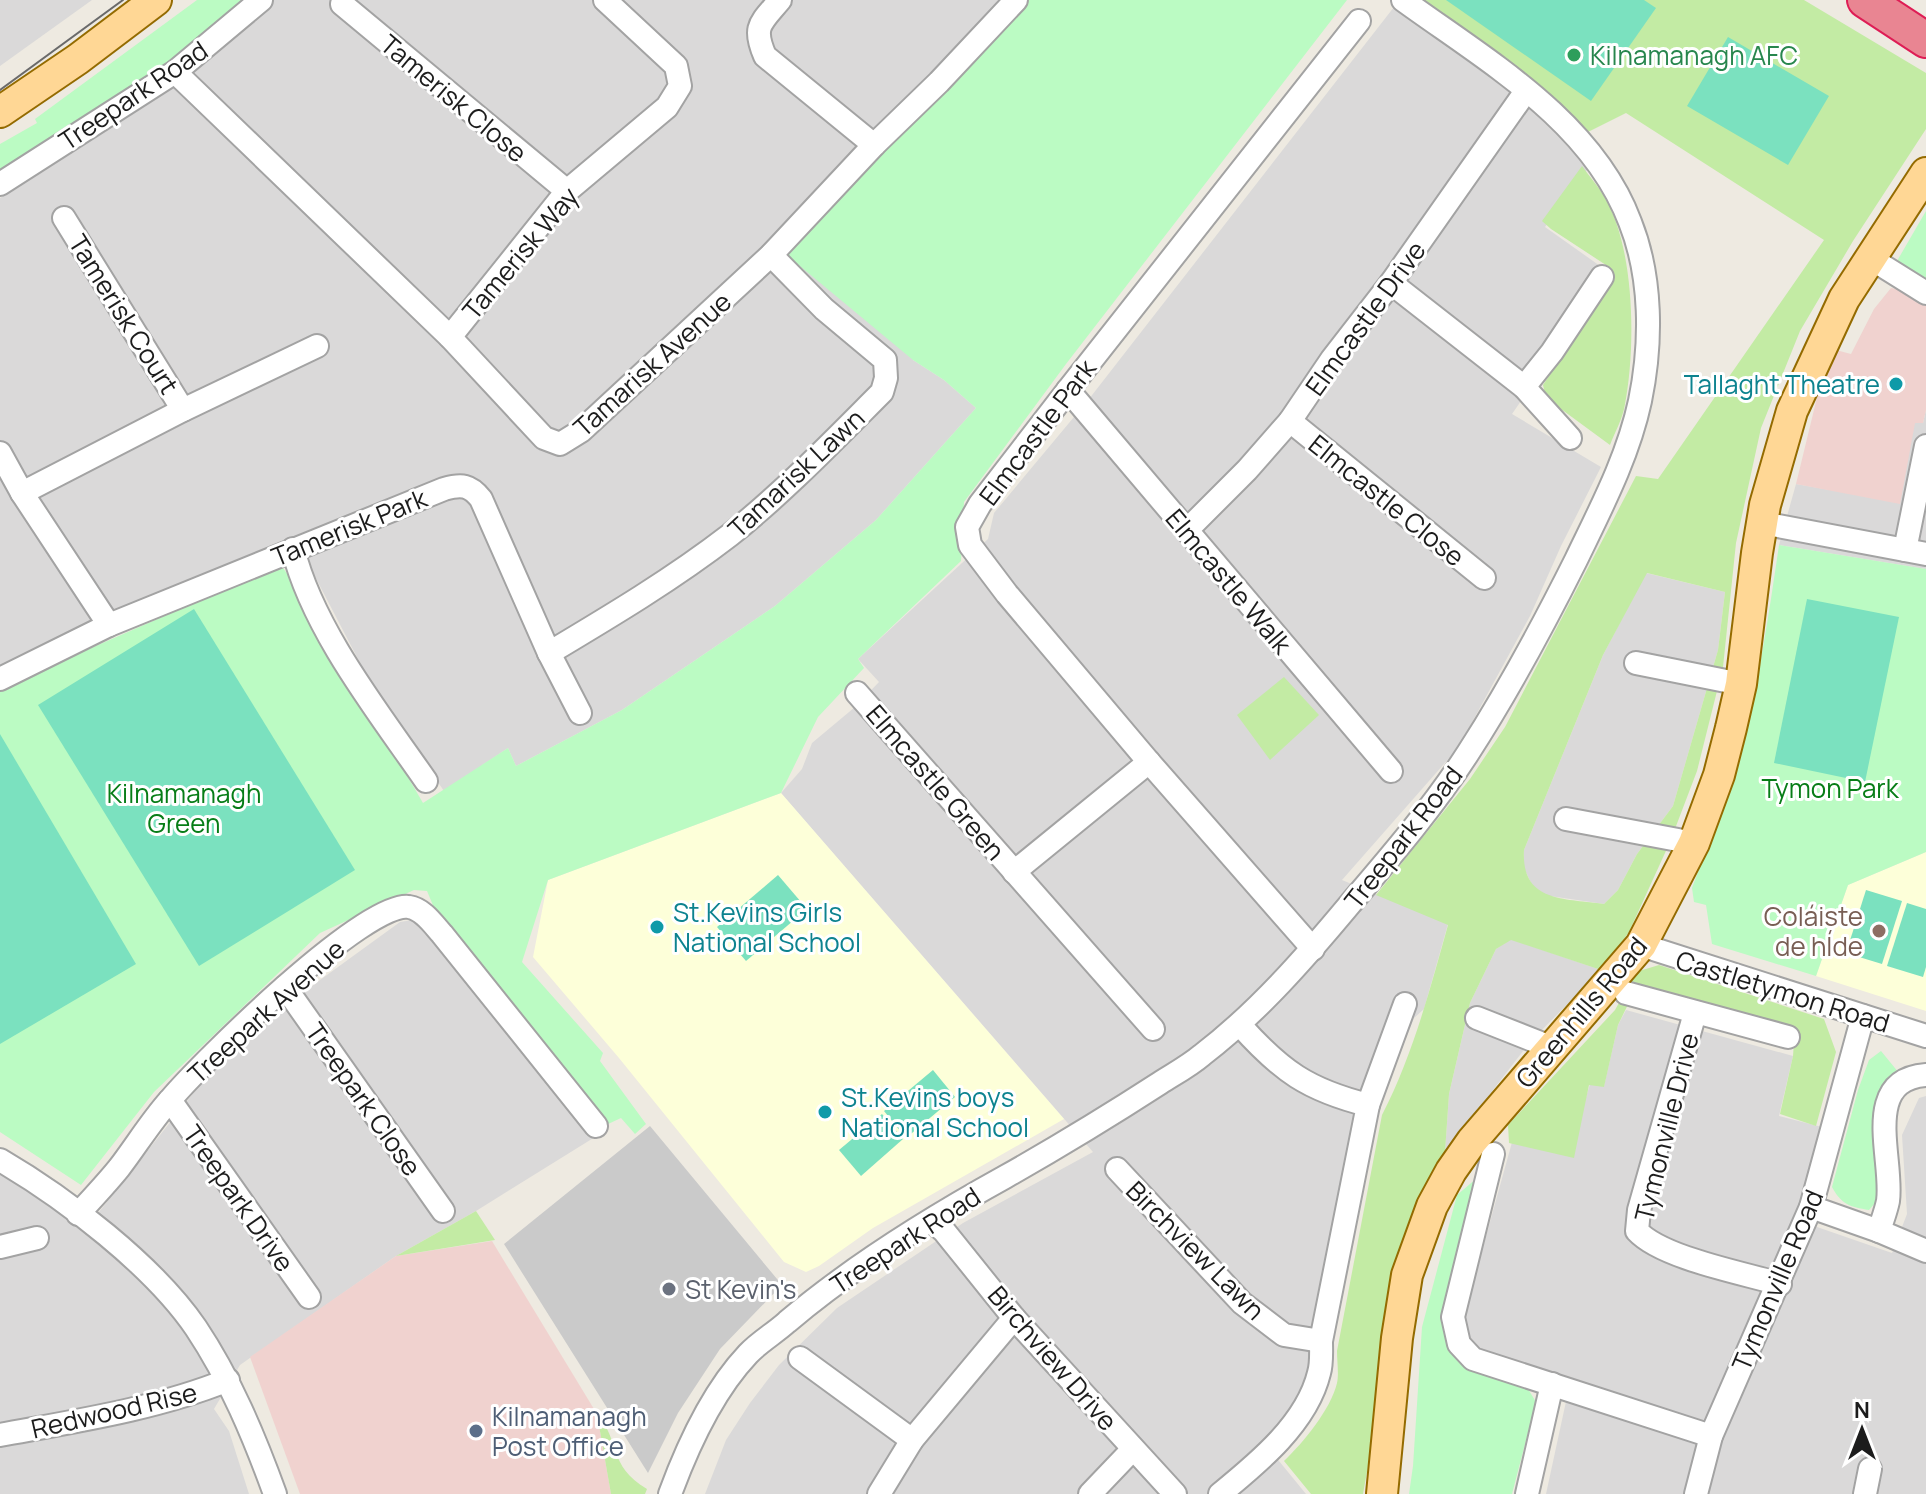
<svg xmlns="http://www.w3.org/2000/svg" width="1926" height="1494" viewBox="0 0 1926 1494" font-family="Manrope,sans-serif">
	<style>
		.residential { fill: #dad9d9 }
		.commercial { fill: #f0d2cf }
		.education { fill: #fdffd9 }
		.religious { fill: #cacaca }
		.grass { fill: #c3eba4; fill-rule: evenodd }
		.park { fill: #bbfbc3 }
		.pitch { fill: #7be1bf }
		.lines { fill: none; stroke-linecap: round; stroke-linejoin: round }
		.minor-casing { stroke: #a3a3a3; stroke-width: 26 }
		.major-casing { stroke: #946b00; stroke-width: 34 }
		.highway-casing { stroke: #de1d55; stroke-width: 38 }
		.minor { stroke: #fff; stroke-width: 22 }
		.major { stroke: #ffd795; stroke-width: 30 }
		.highway { stroke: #e98592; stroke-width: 34 }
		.tram { stroke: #6a6a6a; stroke-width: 2 }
		.leisure-dot { fill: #2e9e5b; stroke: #fff; stroke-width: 3 }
		.culture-dot { fill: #0f9aa8; stroke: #fff; stroke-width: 3 }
		.education-dot { fill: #8d6e63; stroke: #fff; stroke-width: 3 }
		.worship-dot { fill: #6b7280; stroke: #fff; stroke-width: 3 }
		.service-dot { fill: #5c6f8a; stroke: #fff; stroke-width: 3 }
		.labels { text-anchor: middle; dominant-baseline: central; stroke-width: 6; stroke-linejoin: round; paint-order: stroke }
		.leisure-label { font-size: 26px; fill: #27864d; stroke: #fff; text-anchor: start }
		.street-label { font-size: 26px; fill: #1c1c1c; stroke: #fff }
		.culture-label { font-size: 26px; fill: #0d838f; stroke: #fff; text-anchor: start }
		.park-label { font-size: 26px; fill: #077d17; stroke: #fff }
		.education-label { font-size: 26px; fill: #785e54; stroke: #fff; text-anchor: end }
		.worship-label { font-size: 26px; fill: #5b616d; stroke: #fff; text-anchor: start }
		.service-label { font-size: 26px; fill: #4e5e75; stroke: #fff; text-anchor: start }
	</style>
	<rect width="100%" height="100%" fill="#eeeae1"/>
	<g class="residential">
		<path d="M0,0h92l-92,66z"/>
		<path d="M270,0h759l-68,70 -48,290 31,20 32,28 -100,112 -101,86 -153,104 -106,56 -8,-18 -64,43 -73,-107 -74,-142 -297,131v-475l188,-123z"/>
		<path d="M1394,7l113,81 68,58 15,20 -45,61 65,46 -98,141 89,53 -40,79 -31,70 -72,132 -116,132 106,44 -24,85 -10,9 -38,96 -58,210 -18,78 -34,43 40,49h-601l21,-54 24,-37 29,-38 58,-57 126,-85 130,-71 -312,-359 21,-24 10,-26 43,-36 24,-25 -21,-23 130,-120 6,-26 95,-114z"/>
		<path d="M1926,410v159l-147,-24 17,-61 40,7 79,-69 8,1z"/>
		<path d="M1646,573l79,19 -7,58 -45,156 -36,48 -19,36 -14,14 -61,-9 -11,-10 -9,-19 1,-16 79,-195z"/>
		<path d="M418,919l23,16 154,202 -119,74 -80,45 -156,109 -26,44 15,22 20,63h-249v-321l87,54 123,-155 88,-76 102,-74z"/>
		<path d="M1511,939l90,31 -71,72 -85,110 4,-58 21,-91 26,-54z"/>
		<path d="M1626,1010l167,46 -14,60 43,11 -28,92 98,34 15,-39 -5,-79 17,-37 7,-2v398h-380l24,-111 -90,-32 -12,-13 -4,-22 50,-181 56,15 20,-66 14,2 14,-61z"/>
	</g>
	<g class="commercial">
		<path d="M1891,288l13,2 22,10v110l-3,13h-8l-15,81 -104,-20 25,-103 15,-31 15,4 23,-45z"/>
		<path d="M492,1241l105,173 14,80h-311l-50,-137 146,-101z"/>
	</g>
	<g class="education">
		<path d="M781,793l283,326 -191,109 -54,38 -13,6 -22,-10 -165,-204 -86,-101 15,-77z"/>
		<path d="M1926,852v159l-110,-35 32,-91z"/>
	</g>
	<path class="religious" d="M650,1126l132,159 -62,64 -42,64 -30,60 -144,-229z"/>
	<g class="grass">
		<path d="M1414,0h390l122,73v56l-73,112 -53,90 -39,97 -25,115 -13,124 -26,104 -27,71 -41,90 -28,38 -90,-30 -15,9 -26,54 -21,91 -4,58 -35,78 -47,264h-52l-27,-33c19,-18 47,-52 53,-78 2,-9 0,-22 0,-32l45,-236c31,-60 48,-126 66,-190l-72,-30 94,-116 35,-52 131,-251 22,3 166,-239 -198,-127 -42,21zM1647,573l78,19 -7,58 -45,156 -36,48 -19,36 -14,14c-39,-6 -83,-1 -80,-54l79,-195z"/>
		<path d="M1582,166c7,10 16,20 22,30 31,51 32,151 21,208 -2,14 -10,28 -15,41l-64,-47 -3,-13 69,-106v-10l-61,-40 -9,-8z"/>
		<path d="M1284,677l35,38 -49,45 -33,-45z"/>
		<path d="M1659,965l165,54 12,33 -20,74 -36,-12 13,-58 2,-28 -158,-42 -19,39 -14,62 -15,-2 -15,73 -65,-15 -1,-18 107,-115 21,-38z"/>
		<path d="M476,1211l19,29 -99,16z"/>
		<path d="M597,1414c24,27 10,51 50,75l-2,5h-34z"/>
	</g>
	<g class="park">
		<path d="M197,0h49l-77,62 -169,109v-27l37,-21 -2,-4z"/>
		<path d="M1029,0h318l-281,364 -102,138 -3,59 -103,98 6,9 -46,49 -37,76 -233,87 -26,82 81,91 -3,8 46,63 -11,10 -14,-16 -15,7 -171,-215 -8,-19 -13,-1 -94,43 -166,159 -73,93 -81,-53v-440l27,-16 254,-111 23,33 119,205 85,-55 8,18 106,-56 153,-104 101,-86 100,-112 -32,-28 -31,-20 -130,-108z"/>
		<path d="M1926,211v70l-29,-20z"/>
		<path d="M1779,545l147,24v283l-78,33 -32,91 -104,-32 -6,-39 -12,-3 -2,-14c17,-46 37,-91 49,-139 18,-67 28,-136 38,-204z"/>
		<path d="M1881,1051l18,22 -16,14 -11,50 10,58 -13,15c-19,-3 -28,-6 -37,-23l26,-97 11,-30z"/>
		<path d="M1477,1178l-28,165 76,41 11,18 -24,92h-103l4,-28 9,-139 35,-132z"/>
	</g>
	<g class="pitch">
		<path d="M1446,0h198l12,8 -65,93z"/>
		<path d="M1728,37l101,59 -41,69 -101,-59z"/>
		<path d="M1807,599l92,18 -34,165 -91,-19z"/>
		<path d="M194,609l161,261 -156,96 -161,-261z"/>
		<path d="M0,734l136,230 -136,80z"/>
		<path d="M778,875l29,34 -61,52 -29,-34z"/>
		<path d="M1866,890l36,11 -20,63 -36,-11z"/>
		<path d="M1907,903l19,6v58l-3,10 -36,-11z"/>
		<path d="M933,1070l22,27 -49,41 -22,-27z"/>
		<path d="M882,1114l21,25 -42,37 -22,-26z"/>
	</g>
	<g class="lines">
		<defs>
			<g id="minor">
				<path d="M780,0c-19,23 -28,26 -15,56l109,89"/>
				<path d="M342,4l225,187"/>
				<path d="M175,72l275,265 94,101 16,6 21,-13 190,-176 103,-110 65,-63 77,-82"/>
				<path d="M0,184l175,-112 86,-72"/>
				<path d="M64,218l119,192"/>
				<path d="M1870,258l56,35"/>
				<path d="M1391,283l133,104 46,51"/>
				<path d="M450,337l117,-146 100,-84 13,-21 -4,-20 -71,-66"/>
				<path d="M1524,387l28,-35 50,-75"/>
				<path d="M1068,390l323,381"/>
				<path d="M1290,421l194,157"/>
				<path d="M0,453l22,40 87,132"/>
				<path d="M22,493l161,-83 134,-64"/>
				<path d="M1762,523l164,31"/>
				<path d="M1187,530l60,-60 43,-49 42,-62 59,-76 135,-192"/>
				<path d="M293,549c20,81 86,164 133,232"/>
				<path d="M1905,550l21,-104"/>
				<path d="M549,653c62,-37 124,-74 181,-118 54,-43 103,-94 152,-143l4,-14 -1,-18 -61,-51 -53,-54"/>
				<path d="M1636,663l105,21"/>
				<path d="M0,679l109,-54 335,-136c18,-5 26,-4 37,10l68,154 31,60"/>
				<path d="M857,693l296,336"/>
				<path d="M1566,819l128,24"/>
				<path d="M1014,872l135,-110"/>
				<path d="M1641,945l285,91"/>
				<path d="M1313,949l-164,-187 -142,-168 -37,-49 -3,-18 13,-23 88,-114 291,-369"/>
				<path d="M285,987l158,224"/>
				<path d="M1626,993l162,44"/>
				<path d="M1695,1013l-56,197 -2,21c25,27 106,42 143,53"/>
				<path d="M1477,1018l76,30"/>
				<path d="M170,1100l139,197"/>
				<path d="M1368,1105l37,-101"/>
				<path d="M1493,1154l-40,163 6,27 14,15 238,77"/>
				<path d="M0,1160c65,38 153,105 196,168 34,51 58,108 79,166"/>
				<path d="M1117,1169l125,134 42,32 37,6"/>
				<path d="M1811,1207l68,24 47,20"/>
				<path d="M78,1214c14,-15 28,-30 41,-46 17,-22 32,-47 51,-68 31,-37 197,-201 239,-193 14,2 24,17 33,27l154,192"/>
				<path d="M932,1221l12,10 70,87 161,176"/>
				<path d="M1879,1231c3,-10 7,-20 9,-30 6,-41 -28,-121 38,-126"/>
				<path d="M0,1247l37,-9"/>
				<path d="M800,1358l112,82"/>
				<path d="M0,1435c76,-14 156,-26 228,-55"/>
				<path d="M670,1494c18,-49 42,-102 78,-140 11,-12 27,-21 39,-32 66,-56 142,-103 218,-145 53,-30 104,-61 155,-94 14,-9 29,-17 42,-28 56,-43 103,-97 148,-151 41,-48 84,-98 118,-151 40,-62 75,-127 108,-193 25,-52 52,-103 64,-159 12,-58 12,-124 -10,-179 -38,-101 -143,-161 -227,-222"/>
				<path d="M879,1494l33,-54 102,-122"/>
				<path d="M1090,1494l43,-45"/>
				<path d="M1220,1494c38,-31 87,-71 99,-121 3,-10 2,-21 2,-32l47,-236c-60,-15 -87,-34 -128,-80"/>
				<path d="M1527,1494l25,-110"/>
				<path d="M1696,1494l15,-58 100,-229 52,-191"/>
				<path d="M1865,1494l5,-25"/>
			</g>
			<g id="major">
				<path d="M0,112l78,-53 78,-59"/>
				<path d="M1382,1494l15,-156 10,-63 25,-69 19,-35 21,-30 169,-196 53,-102 25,-68 12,-47 10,-44 16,-131 8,-48 27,-94 52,-112 82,-126"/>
			</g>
			<path id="highway" d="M1865,0l61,40"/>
		</defs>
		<use href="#minor" class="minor-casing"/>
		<use href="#major" class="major-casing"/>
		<use href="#highway" class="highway-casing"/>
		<use href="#minor" class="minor"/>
		<use href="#major" class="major"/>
		<use href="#highway" class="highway"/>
		<path class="tram" d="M0,90l123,-90"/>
	</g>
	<circle class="leisure-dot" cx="1574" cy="55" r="8"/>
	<g class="culture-dot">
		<circle cx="1896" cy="384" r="8"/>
		<circle cx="657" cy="927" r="8"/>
		<circle cx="825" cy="1112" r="8"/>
	</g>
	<circle class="education-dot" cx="1879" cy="931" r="8"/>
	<circle class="worship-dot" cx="669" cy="1289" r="8"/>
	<circle class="service-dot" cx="476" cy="1431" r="8"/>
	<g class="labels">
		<g class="leisure-label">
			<text x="1590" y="55">Kilnamanagh AFC</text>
		</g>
		<g class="street-label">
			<text transform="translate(133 95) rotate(-34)">Treepark Road</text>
			<text transform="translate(454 98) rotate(40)">Tamerisk Close</text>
			<text transform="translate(520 253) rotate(-50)">Tamerisk Way</text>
			<text transform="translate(124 314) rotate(58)">Tamerisk Court</text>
			<text transform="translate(1365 318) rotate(-54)">Elmcastle Drive</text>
			<text transform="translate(652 364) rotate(-42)">Tamarisk Avenue</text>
			<text transform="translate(1037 432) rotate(-53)">Elmcastle Park</text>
			<text transform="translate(796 473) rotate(-43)">Tamarisk Lawn</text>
			<text transform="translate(1387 500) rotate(39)">Elmcastle Close</text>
			<text transform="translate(349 527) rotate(-22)">Tamerisk Park</text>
			<text transform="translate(1229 581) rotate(50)">Elmcastle Walk</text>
			<text transform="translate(936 782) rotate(49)">Elmcastle Green</text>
			<text transform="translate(1403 837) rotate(-52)">Treepark Road</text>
			<text transform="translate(1783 991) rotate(17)">Castletymon Road</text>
			<text transform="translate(266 1011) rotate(-42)">Treepark Avenue</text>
			<text transform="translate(1581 1012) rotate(-50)">Greenhills Road</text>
			<text transform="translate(364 1099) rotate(55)">Treepark Close</text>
			<text transform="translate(1666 1127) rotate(-76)">Tymonville Drive</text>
			<text transform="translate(239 1198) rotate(55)">Treepark Drive</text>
			<text transform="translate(905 1240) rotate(-33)">Treepark Road</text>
			<text transform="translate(1196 1250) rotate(45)">Birchview Lawn</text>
			<text transform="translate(1777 1280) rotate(-67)">Tymonville Road</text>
			<text transform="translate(1053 1358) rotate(49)">Birchview Drive</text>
			<text transform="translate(114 1410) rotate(-13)">Redwood Rise</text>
		</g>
		<g class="culture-label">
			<text x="1880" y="384" text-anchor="end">Tallaght Theatre</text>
			<text x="673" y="912">St.Kevins Girls<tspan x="673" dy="30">National School</tspan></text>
			<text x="841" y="1097">St.Kevins boys<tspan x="841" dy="30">National School</tspan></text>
		</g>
		<g class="park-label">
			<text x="1830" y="788">Tymon Park</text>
			<text x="184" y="793">Kilnamanagh<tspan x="184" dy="30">Green</tspan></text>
		</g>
		<g class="education-label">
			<text x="1863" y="916">Coláiste<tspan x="1863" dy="30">de hÍde</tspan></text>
		</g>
		<g class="worship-label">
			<text x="685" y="1289">St Kevin's</text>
		</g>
		<g class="service-label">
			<text x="492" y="1416">Kilnamanagh<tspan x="492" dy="30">Post Office</tspan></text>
		</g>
	</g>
	<g transform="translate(1862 1430)" stroke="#ffffff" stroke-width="6" paint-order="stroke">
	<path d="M0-6L14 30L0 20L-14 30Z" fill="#1c1c1c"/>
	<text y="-12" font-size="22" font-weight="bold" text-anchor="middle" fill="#1c1c1c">N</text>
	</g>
</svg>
